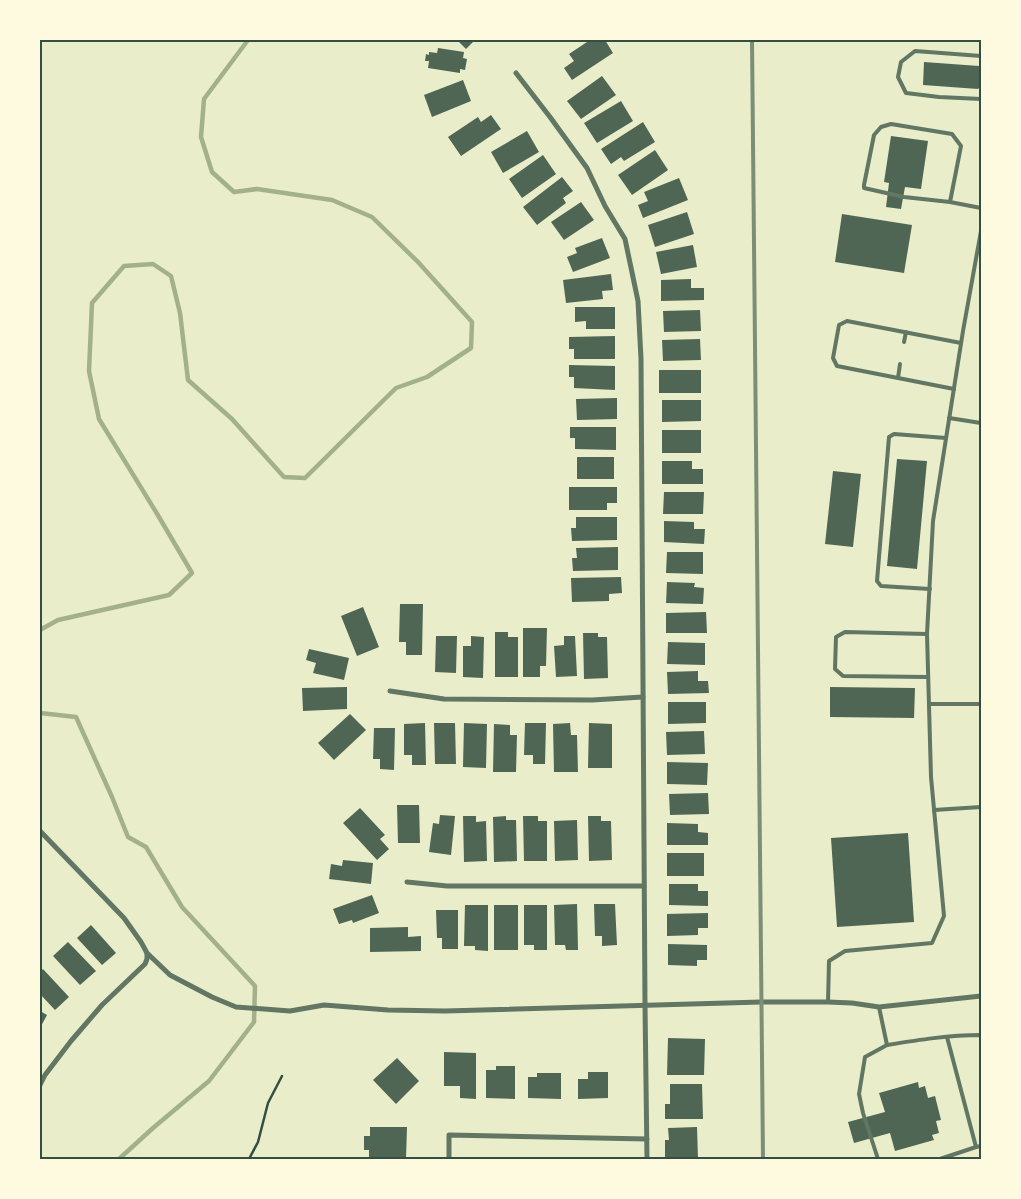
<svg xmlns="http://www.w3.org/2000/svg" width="1021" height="1199" viewBox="0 0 1021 1199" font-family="'Open Sans',sans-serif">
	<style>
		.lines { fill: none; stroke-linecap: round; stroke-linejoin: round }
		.stream { stroke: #a3b18a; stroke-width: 4.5 }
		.building { fill: #4f6655 }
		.path { stroke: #344e41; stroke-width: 2.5 }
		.service { stroke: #617663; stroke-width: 4 }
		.minor { stroke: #617663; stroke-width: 5 }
		.rail { stroke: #7c8e77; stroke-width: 4 }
		.neatline { fill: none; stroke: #344e41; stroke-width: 2 }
	</style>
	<rect width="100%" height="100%" fill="#e9edc9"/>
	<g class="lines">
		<g class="stream">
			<path d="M40,630l18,-10 111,-25 23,-22 -36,-61 -57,-93 -10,-48 3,-68 32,-37 29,-2 18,12 9,37 8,67 44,39 52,58 21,1 91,-90 31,-11 44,-29 1,-26 -54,-60 -46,-45 -40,-17 -75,-11 -23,3 -22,-20 -11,-35 3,-38 44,-59"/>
			<path d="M40,713l36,4 36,80 16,40 18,10 36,60 73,79 -1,36 -45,59 -56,47 -34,31"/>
		</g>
	</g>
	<g class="building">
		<path d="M457,40h18l-9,9z"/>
		<path d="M590,40h15l8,13 -41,27 -8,-12 10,-7 -5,-7z"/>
		<path d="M438,48l26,4 -1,6 4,1 -2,11 -5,-1v4l-32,-5 1,-7h-4l1,-7 3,1v-3l8,1z"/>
		<path d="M924,62l55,4 2,2v18l-3,3 -55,-4z"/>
		<path d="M602,76l14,19 -35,24 -14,-18z"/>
		<path d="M463,80l8,21 -39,16 -8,-22z"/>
		<path d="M621,101l12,20 -36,22 -13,-20z"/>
		<path d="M491,115l10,14 -40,27 -13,-19 30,-20 3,5z"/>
		<path d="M643,122l12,20 -31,19 -3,-4 -10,7 -10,-15z"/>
		<path d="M527,131l12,21 -36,21 -12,-21z"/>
		<path d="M891,136l37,5 -7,48 -16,-2 -4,22 -15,-2 3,-24 -5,-1z"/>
		<path d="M655,150l13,20 -36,25 -14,-20z"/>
		<path d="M543,155l13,19 -34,24 -13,-19z"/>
		<path d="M562,177l11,14 -10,7 3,5 -29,22 -14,-18z"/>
		<path d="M679,178l9,22 -45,18 -5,-13 10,-4 -4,-9z"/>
		<path d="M581,202l13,18 -30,20 -13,-18z"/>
		<path d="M687,212l7,22 -39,13 -7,-22z"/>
		<path d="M842,214l70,11 -8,48 -69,-11z"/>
		<path d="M602,238l8,20 -37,14 -6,-15 10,-4 -2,-5z"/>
		<path d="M693,245l4,22 -36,7 -5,-22z"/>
		<path d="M611,274l2,16 -11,1 1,8 -37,4 -3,-23z"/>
		<path d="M691,279v9h13v12l-43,1v-21z"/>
		<path d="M575,307h40v22h-29v-8l-11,1z"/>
		<path d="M700,310l1,21 -37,1 -1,-21z"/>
		<path d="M615,336v23h-41v-10h-5v-12z"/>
		<path d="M700,339l1,21 -38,1 -1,-21z"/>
		<path d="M569,365l46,1v24l-41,-2v-11h-5z"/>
		<rect x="659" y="370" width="42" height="23"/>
		<path d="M617,398v21l-40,1 -1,-21z"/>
		<path d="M662,400h39v21l-39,1z"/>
		<path d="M570,427h46v23l-41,-1v-11h-5z"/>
		<rect x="662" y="430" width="39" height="23"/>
		<rect x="577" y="457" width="37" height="22"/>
		<path d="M897,459l30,2 -10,108 -30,-3z"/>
		<path d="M662,461h30v8h11v15h-41z"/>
		<path d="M833,471l28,3 -8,73 -28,-3z"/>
		<path d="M569,487h48v16h-10v7h-38z"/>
		<path d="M664,492h40l-1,22h-40z"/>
		<path d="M576,517h41v23l-45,1 -1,-13h5z"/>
		<path d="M664,521l30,1v7h11l-1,15 -40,-2z"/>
		<path d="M618,547v23l-45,1 -1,-13h5l-1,-10z"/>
		<path d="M667,552h36v22l-37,-1z"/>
		<path d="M621,577l1,16 -13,1v7l-37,1 -1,-24z"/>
		<path d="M667,582l28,1 -1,4 10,1 -1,16 -37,-1z"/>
		<path d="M400,604h23l-1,51h-16v-13h-7z"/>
		<path d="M363,607l16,40 -22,9 -16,-40z"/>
		<path d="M706,612l1,21h-41v-20z"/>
		<path d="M523,628h24l-1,38h-6v11h-17z"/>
		<path d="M495,632h13v5h10v40h-23z"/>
		<path d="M583,633h15v4h9l1,41 -24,1z"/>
		<path d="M436,636h21l-1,37 -21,-1z"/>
		<path d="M471,636l13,1 -1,41 -20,-1v-31h8z"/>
		<path d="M564,636h11l2,40 -21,1 -2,-31 10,-1z"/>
		<path d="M668,642l37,1v22l-38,-1z"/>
		<path d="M309,649l40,9 -5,22 -31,-7 3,-10 -10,-3z"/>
		<path d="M698,671v10h10l1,12 -41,1 -1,-22z"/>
		<path d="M347,687v22l-44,2 -1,-23z"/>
		<path d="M830,687l85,1 -1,30 -84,-1z"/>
		<path d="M668,702h38v21l-38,1z"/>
		<path d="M350,714l16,16 -32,30 -16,-17z"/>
		<path d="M425,723l1,42h-14v-10h-8v-31z"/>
		<path d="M434,723h21l1,41h-21z"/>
		<path d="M464,723l23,1 -1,44 -23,-1z"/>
		<path d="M525,723h21l-1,41h-12v-9h-9z"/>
		<path d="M570,723l1,12h6l1,37h-24l-1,-48z"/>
		<path d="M589,723l23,1v44h-24z"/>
		<path d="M494,724l16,1v10h7l-1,37h-23z"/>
		<path d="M374,728h21l-1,42 -14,-1v-10h-7z"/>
		<path d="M704,731l1,23 -38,1 -1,-23z"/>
		<path d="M667,762l41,1 -1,22 -40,-1z"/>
		<path d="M708,793l1,21 -39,1 -1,-21z"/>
		<path d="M397,805h22l1,38h-22z"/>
		<path d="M360,808l25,27 -5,4 9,10 -12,11 -34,-37z"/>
		<path d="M440,815l15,1 -4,39 -22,-3 4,-29 6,1z"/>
		<path d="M463,816h13v6l10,-1 1,40 -23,1z"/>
		<path d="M506,816v4h10l1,41 -23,1 -1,-45z"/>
		<path d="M523,816h15v5h9v40h-23z"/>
		<path d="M588,816h13v5h10l1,39 -23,1z"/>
		<path d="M577,820l1,40 -23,1 -1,-40z"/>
		<path d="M667,823l31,1v8l10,1v12h-41z"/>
		<path d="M908,833l6,89 -77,5 -6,-89z"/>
		<rect x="667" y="853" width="37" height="23"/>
		<path d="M343,860l30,3 -2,21 -42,-5 2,-15 11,2z"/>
		<path d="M669,884h29v7h10v15l-39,-1z"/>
		<path d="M372,895l7,18 -26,10 -1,-3 -13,4 -6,-15z"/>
		<path d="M577,904l1,46h-12l-1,-5h-10l-1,-40z"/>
		<path d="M594,904h21l2,41 -15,1v-10h-7z"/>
		<path d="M465,905h23v46l-13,-1v-4h-11z"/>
		<rect x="494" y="905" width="24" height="45"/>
		<path d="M524,905h23v45h-13v-5h-10z"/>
		<path d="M436,910h22v39h-16v-11h-5z"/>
		<path d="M708,913v15h-10v7l-31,1v-22z"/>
		<path d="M91,925l25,28 -14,12 -25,-27z"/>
		<path d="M408,927v10l13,-1v15l-51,1v-24z"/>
		<path d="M68,942l28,29 -16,14 -27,-29z"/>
		<path d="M668,944l39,1v15h-10v6l-29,-1z"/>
		<path d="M43,969l26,28 -14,13 -15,-16v-22z"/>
		<path d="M40,1011l7,4 -7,13z"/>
		<path d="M668,1038l37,1 -1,36h-37z"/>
		<path d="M444,1052l32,1v46l-16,-1v-12h-16z"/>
		<path d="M397,1058l22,23 -23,23 -23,-24z"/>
		<path d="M496,1066h19v33l-29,-1v-28h10z"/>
		<path d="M588,1072h20v26l-30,1v-20h10z"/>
		<path d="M537,1073h24v26l-33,-1v-21h9z"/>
		<path d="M918,1082l1,6 6,-2 3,12 7,-2 6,24 -5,1 3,12 -7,2 2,5 -39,11 -5,-18 -36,10 -6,-21 37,-10 -6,-19z"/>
		<path d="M670,1084h32l1,35h-38v-15h5z"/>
		<path d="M370,1127h37l-1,32h-37v-9h-5v-14h6z"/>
		<path d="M697,1127l1,32h-33v-19h4l-1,-12z"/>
	</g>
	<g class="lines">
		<path class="path" d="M249,1159l9,-17 10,-39 14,-27"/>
		<g class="service">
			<path d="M981,56l-66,-5 -14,11 -3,15 8,16 33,4 42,2"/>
			<path d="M950,202l-46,-5 -40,-9v-3l10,-50 7,-8 10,-3 61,10 9,12 -11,56 31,6"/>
			<path d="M904,342l2,-10"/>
			<path d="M898,378l2,-14"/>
			<path d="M954,389l-117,-23 -4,-8 6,-33 8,-4 114,22"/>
			<path d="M949,418l32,5"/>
			<path d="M930,589l-49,-3 -4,-5 12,-144 5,-3 52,4"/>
			<path d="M927,634l-82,-2 -9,5 -1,32 8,7 85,1"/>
			<path d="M929,704h52"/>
			<path d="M934,810l47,-3"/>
			<path d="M828,1002l1,-41 16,-10 87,-8 12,-27 -13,-139 -4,-143 6,-113 30,-190 18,-100"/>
			<path d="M879,1007l8,38c31,-5 62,-10 93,-10l1,1"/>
			<path d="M947,1037l29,110 5,-1"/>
			<path d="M878,1159l-15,-46 -4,-19 6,-37 22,-12"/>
			<path d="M940,1159l36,-12"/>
		</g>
		<g class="minor">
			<path d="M516,73l34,44 37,51 18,38 20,33 13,62 3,58 4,646 2,154"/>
			<path d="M390,691l54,8 148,1 51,-3"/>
			<path d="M40,831l84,87 17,24 6,11 23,22 42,22 24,10 54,4 34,-6 64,5 57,1 316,-9h67l24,1 27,4 102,-11"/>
			<path d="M407,882l40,4h197"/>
			<path d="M40,1085l5,-10 26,-34 31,-36 43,-41 2,-5v-5"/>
			<path d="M449,1159v-24l198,4"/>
		</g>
		<path class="rail" d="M752,40l11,1119"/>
	</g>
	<rect width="1021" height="1199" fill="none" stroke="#fefae0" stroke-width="82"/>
	<rect x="41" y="41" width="939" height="1117" class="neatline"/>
</svg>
